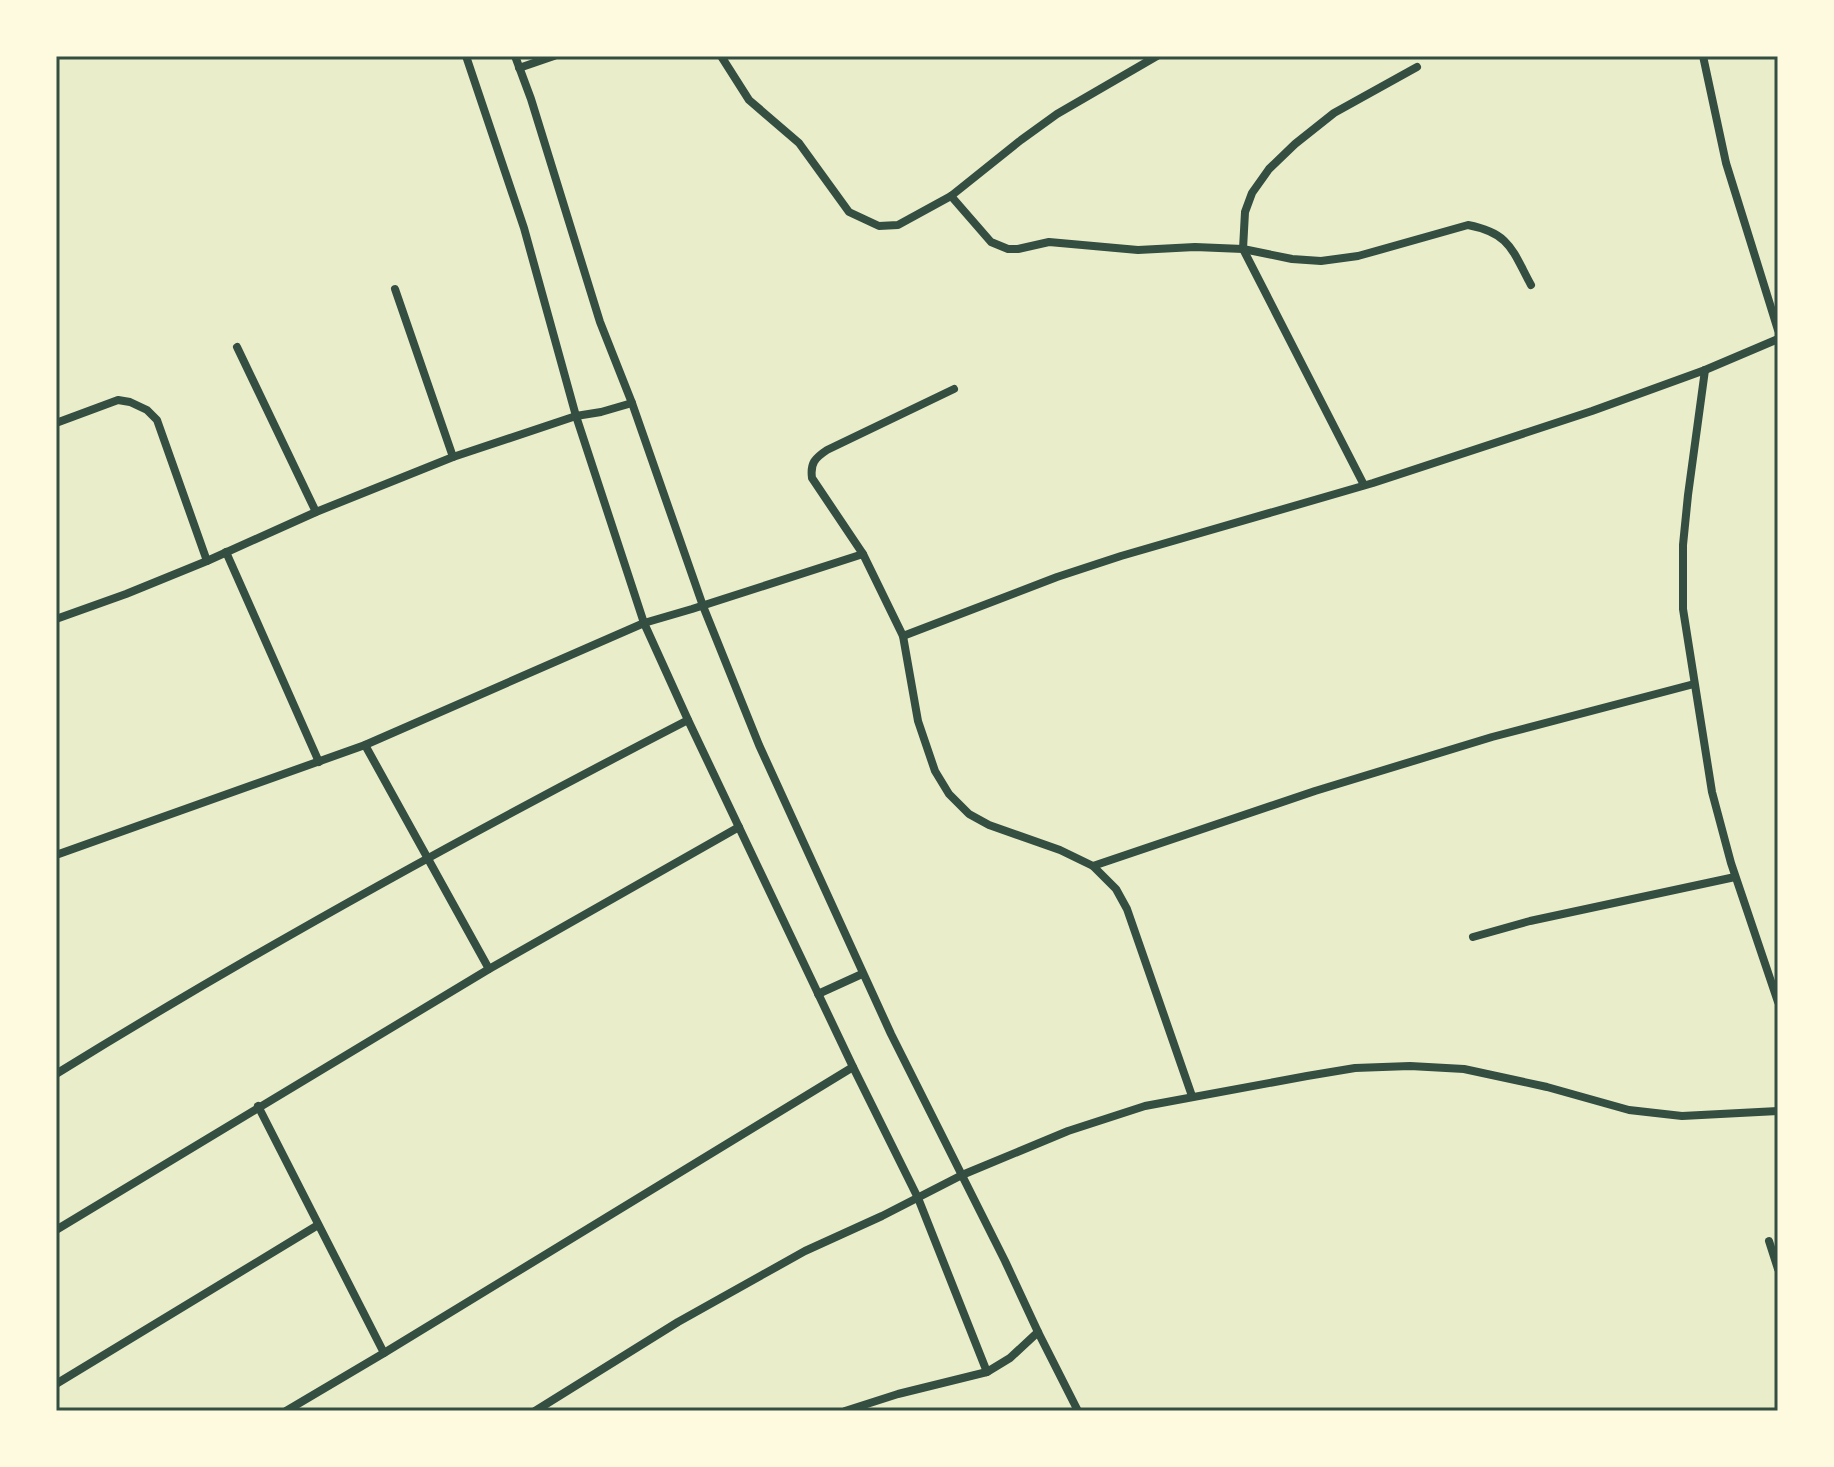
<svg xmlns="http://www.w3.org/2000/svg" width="1834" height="1467" viewBox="0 0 1834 1467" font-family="Ubuntu,sans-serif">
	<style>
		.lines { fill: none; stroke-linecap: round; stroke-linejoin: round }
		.minor { stroke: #344e41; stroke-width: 8 }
		.neatline { fill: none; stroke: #344e41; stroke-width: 3 }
	</style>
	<rect width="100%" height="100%" fill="#e9edc9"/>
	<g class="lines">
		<g class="minor">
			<path d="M466,56l58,172 52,188 68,207 44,97 165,347 65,131 69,174"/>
			<path d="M515,56l16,43 69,223 32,81 71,203 56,139 132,289 114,227 33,71 40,79"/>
			<path d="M721,56l28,44 50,43 50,69 30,14 19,-1 53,-29 70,-56 36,-26 100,-58"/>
			<path d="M1703,56l23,107 52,167"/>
			<path d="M519,68l35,-12"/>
			<path d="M951,196l40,46 17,7h10l31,-7 89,8 57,-3 48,2 49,10 29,2 37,-5 110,-31c42,8 44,25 63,60"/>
			<path d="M395,289l58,168"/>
			<path d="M237,347l79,165"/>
			<path d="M1705,370l-17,125 -5,50v64l29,183 19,71 47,139"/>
			<path d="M954,389l-127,61c-12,8 -17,13 -15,28l51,76 40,82 15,85 17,50 14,23 20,20 20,11 71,25 33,16 23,23 11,20 65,187"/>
			<path d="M56,423l62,-23 12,2 17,8 10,10 50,141"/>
			<path d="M1364,485l-121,-236 2,-37 7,-19 17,-24 26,-25 39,-31 83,-46"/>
			<path d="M226,552l93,210"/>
			<path d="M56,619l70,-25 81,-33 109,-49 137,-55 123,-41 25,-4 31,-9"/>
			<path d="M903,636l154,-59 64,-21 252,-73 219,-72 113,-41 73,-31"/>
			<path d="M365,745l124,224"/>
			<path d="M56,855l309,-110 279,-122 48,-14 171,-55"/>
			<path d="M1093,866l222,-75 177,-54 202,-53"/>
			<path d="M1473,937l57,-16 205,-44"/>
			<path d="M818,994l44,-20"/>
			<path d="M56,1074c205,-127 417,-243 632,-354"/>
			<path d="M258,1106l126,247"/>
			<path d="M56,1230l433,-261 250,-142"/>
			<path d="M1769,1241l9,28"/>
			<path d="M56,1384l262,-159"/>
			<path d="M286,1411l98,-58 469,-286"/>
			<path d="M535,1411l143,-89 127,-71 77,-35 80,-41 106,-44 77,-25 162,-30 48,-8 55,-2 54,3 83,18 82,23 53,6 96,-5"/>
			<path d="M845,1411l53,-17 89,-22 23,-14 28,-26"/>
		</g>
	</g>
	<rect width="1834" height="1467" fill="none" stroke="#fefae0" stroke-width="116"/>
	<rect x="58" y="58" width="1718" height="1351" class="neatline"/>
</svg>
